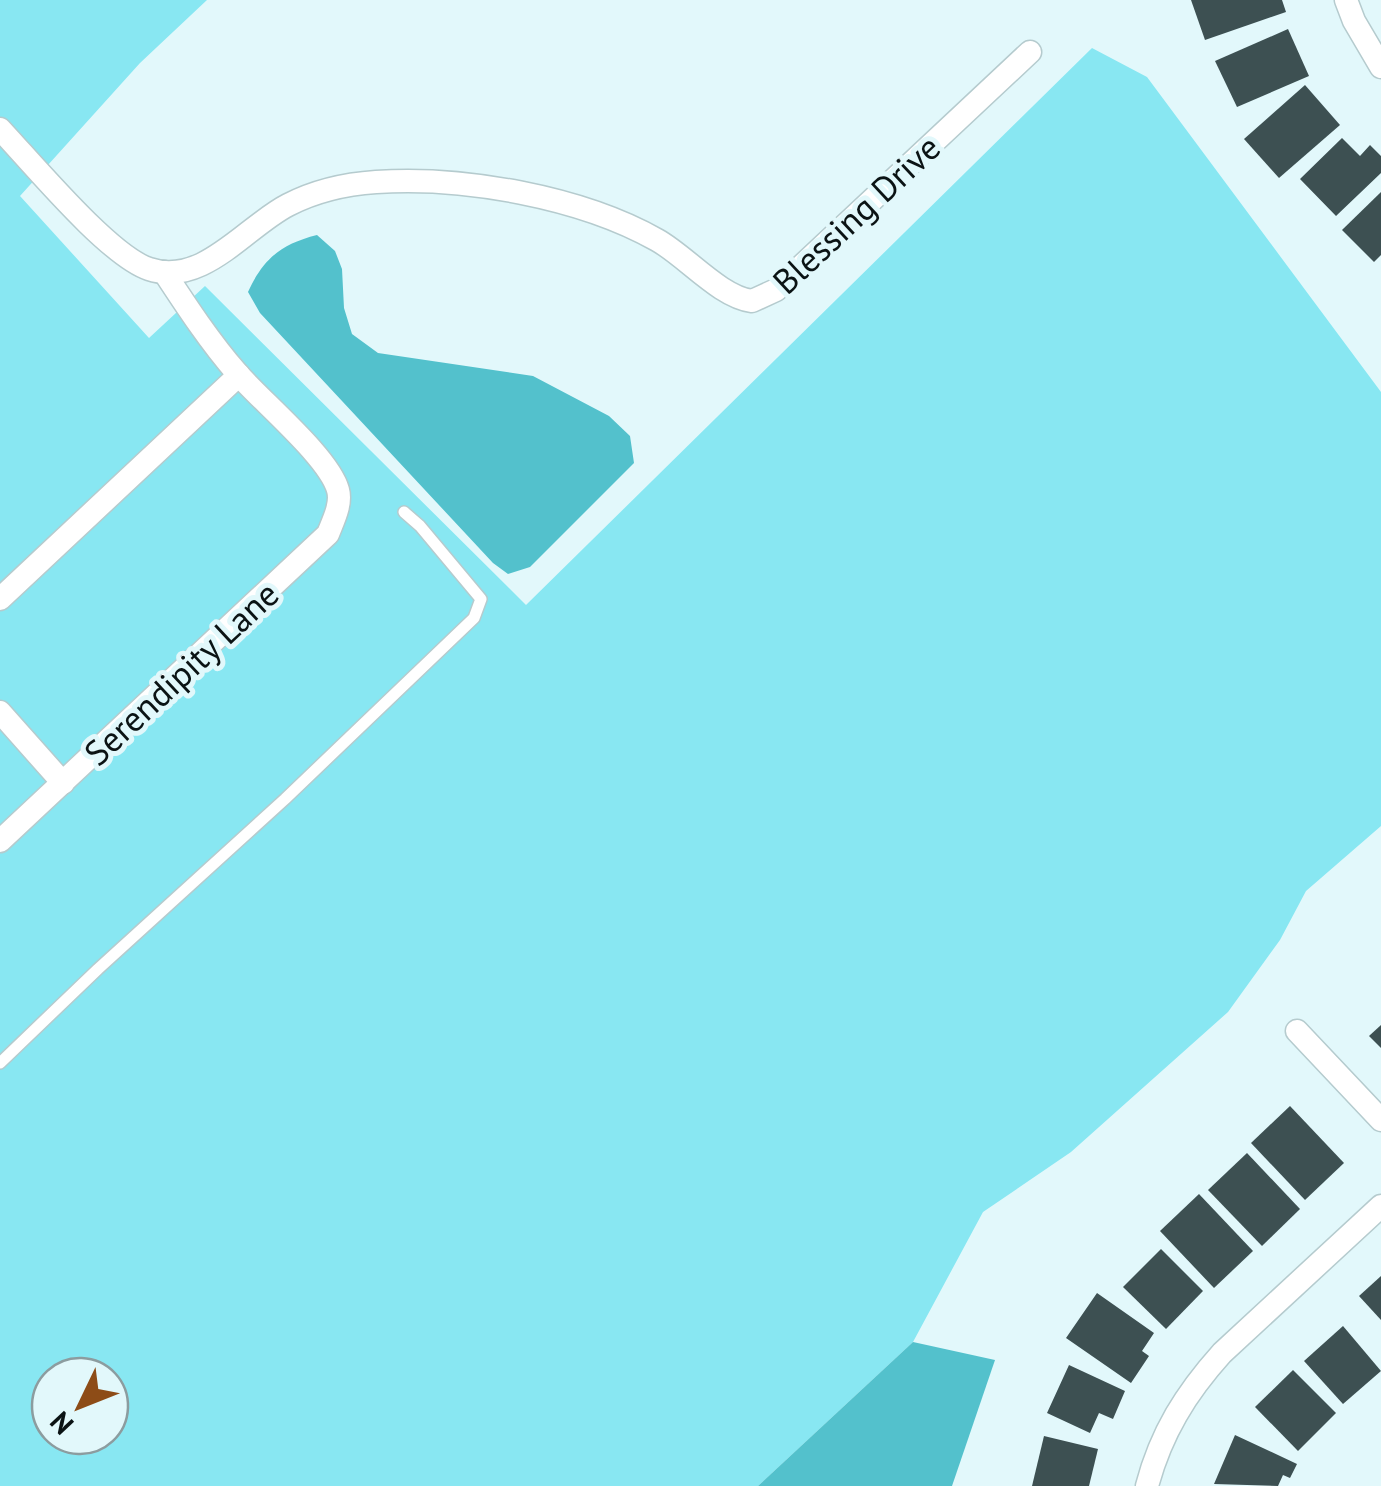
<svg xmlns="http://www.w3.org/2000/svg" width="1381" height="1486" viewBox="0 0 1381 1486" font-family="'PT Sans',sans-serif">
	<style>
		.green { fill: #88e7f2; fill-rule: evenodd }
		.water { fill: #53c1cc }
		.building { fill: #3d5052 }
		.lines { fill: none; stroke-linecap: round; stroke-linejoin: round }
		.service-casing { stroke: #b5cbce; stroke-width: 14 }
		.minor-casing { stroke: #b5cbce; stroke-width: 25 }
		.service { stroke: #fff; stroke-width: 11 }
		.minor { stroke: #fff; stroke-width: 22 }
		.labels { text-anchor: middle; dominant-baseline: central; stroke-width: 10; stroke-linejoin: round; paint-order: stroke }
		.street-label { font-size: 35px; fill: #0b1314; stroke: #e2f8fb }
	</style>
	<rect width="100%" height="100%" fill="#e2f8fb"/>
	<path class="green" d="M0,0h207l-67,63 -120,133 129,142 56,-52 321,319 566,-557 55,29 234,315v434l-75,65 -26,49 -52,72 -157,140 -88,60 -70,130 -155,144h-758zM50,1376h60v60h-60z"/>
	<g class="water">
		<path d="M317,235l18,16 7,18 2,39 8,26 26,19 155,23 76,40 21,20 4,27 -104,104 -22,7 -15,-11 -233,-250 -12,-21c15,-33 33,-48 69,-57z"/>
		<path d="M913,1342l82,18 -43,126h-194z"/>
	</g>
	<g class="building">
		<path d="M1191,0h91l4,12 -81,28z"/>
		<path d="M1288,29l21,47 -72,31 -22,-46z"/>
		<path d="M1305,85l35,40 -61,53 -35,-39z"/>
		<path d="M1342,138l18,18 10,-11 11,11v17l-45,43 -36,-37z"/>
		<path d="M1381,192v63l-7,7 -32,-32z"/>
		<path d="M1381,1025v23l-12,-12z"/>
		<path d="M1290,1106l54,57 -39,37 -54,-57z"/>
		<path d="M1247,1153l53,56 -38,37 -54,-56z"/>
		<path d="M1199,1194l54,57 -39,37 -54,-57z"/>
		<path d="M1161,1249l42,42 -37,38 -43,-42z"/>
		<path d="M1381,1276v44l-22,-24z"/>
		<path d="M1097,1293l57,40 -12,18 7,5 -18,27 -65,-45z"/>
		<path d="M1343,1326l38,45 -38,33 -39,-43z"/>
		<path d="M1069,1365l56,26 -12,28 -14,-6 -9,20 -43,-20z"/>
		<path d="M1293,1370l43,43 -38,38 -43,-44z"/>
		<path d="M1235,1435l62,29 -7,14 -7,-3 -5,11 -64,-2z"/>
		<path d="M1044,1436l54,13 -9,37h-57z"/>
	</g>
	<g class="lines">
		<defs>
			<path id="service" d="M0,1063l98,-94 187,-170 189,-181 7,-19 -61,-73 -16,-14"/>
			<g id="minor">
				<path d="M1346,0l8,21 27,46"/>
				<path d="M0,129c32,34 109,127 149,140 54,18 96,-42 139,-64 27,-14 58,-21 88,-23 87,-6 205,15 281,58 29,16 63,57 95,61l24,-11 254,-238"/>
				<path d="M0,599l239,-224"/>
				<path d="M0,712l63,71"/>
				<path d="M0,841l328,-307c5,-13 14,-30 10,-44 -9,-33 -77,-89 -101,-117 -27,-31 -50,-66 -73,-101"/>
				<path d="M1297,1031l84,89"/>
				<path d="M1147,1486c14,-53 39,-93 75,-133l159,-147"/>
			</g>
		</defs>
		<use href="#service" class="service-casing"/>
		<use href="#minor" class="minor-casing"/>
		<use href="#service" class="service"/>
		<use href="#minor" class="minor"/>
	</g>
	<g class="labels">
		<g class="street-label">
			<text transform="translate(856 214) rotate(-43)">Blessing Drive</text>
			<text transform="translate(181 673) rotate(-43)">Serendipity Lane</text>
		</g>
	</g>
	<g transform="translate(80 1406) rotate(227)"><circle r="48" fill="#e2f8fb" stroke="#8c9c9f" stroke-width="2.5"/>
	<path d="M0-8L18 38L0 25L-18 38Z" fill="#8d4c17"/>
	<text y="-15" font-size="28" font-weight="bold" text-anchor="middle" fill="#0b1314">N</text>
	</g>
</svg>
